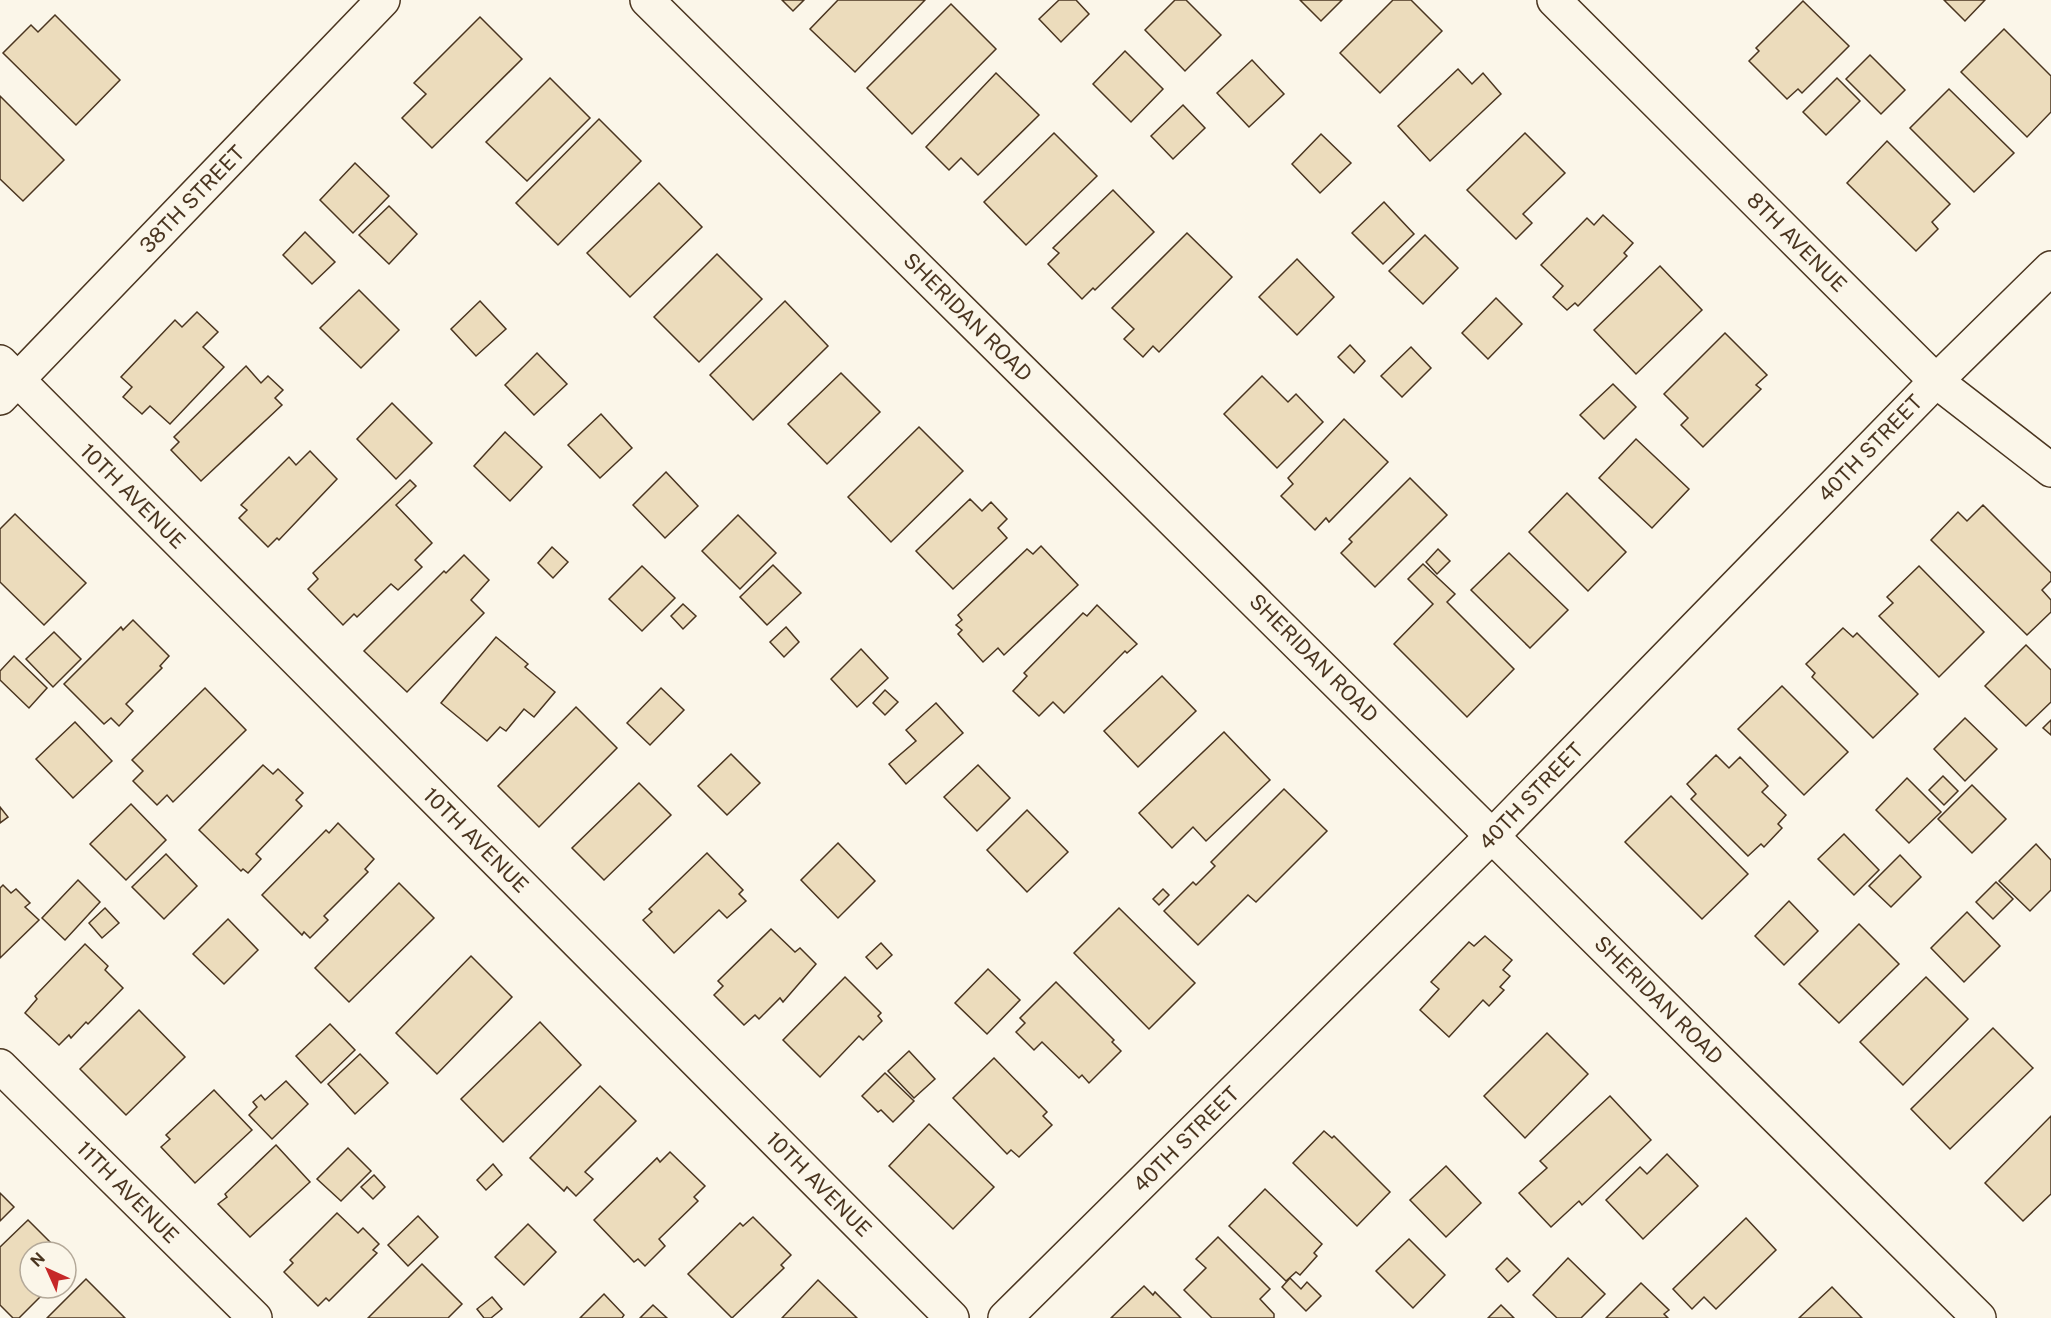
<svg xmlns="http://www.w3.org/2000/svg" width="2051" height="1318" viewBox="0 0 2051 1318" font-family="'Public Sans',sans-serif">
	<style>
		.building { fill: #ecdcbc; stroke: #4a3520; stroke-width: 1.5 }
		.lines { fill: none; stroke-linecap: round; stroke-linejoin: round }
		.minor-casing { stroke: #4a3520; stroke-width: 36 }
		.primary-casing { stroke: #4a3520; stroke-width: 36 }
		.minor { stroke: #fbf6e9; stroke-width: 33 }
		.primary { stroke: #fbf6e9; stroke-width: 33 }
		.labels { text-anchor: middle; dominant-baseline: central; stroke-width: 4.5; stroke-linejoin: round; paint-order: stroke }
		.street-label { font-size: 21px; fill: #4a3520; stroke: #fbf6e9 }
	</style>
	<rect width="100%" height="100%" fill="#fbf6e9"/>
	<g class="building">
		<path d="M782,0h22l-11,11z"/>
		<path d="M838,0h87l-70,72 -45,-43z"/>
		<path d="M1059,0h17l13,14 -28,28 -22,-23z"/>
		<path d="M1175,0h11l35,35 -36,36 -40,-41z"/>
		<path d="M1300,0h42l-21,21z"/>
		<path d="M1393,0h18l31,31 -62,62 -40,-40z"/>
		<path d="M1944,0h41l-20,21z"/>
		<path d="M1803,1l46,45 -47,47 -4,-4 -11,10 -38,-38 10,-10 -3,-3z"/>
		<path d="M951,4l45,45 -84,85 -45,-46z"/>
		<path d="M55,15l65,65 -44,45 -73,-72 28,-28 7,7z"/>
		<path d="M480,17l42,42 -90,89 -30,-30 24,-24 -12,-11z"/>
		<path d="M2004,29l47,47v36l-24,25 -66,-65z"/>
		<path d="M1125,51l38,38 -32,33 -38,-38z"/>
		<path d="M1870,55l35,35 -24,24 -35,-35z"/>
		<path d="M1252,60l32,34 -35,33 -32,-34z"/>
		<path d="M1458,69l14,15 11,-11 18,21 -71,67 -32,-35z"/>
		<path d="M996,73l43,42 -61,60 -17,-17 -12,12 -23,-23z"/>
		<path d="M550,78l40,40 -63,63 -41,-39z"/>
		<path d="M1837,78l23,23 -34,34 -23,-23z"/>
		<path d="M1949,89l65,64 -40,39 -64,-64z"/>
		<path d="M0,96l64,64 -41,41 -23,-22z"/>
		<path d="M1183,105l22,23 -32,31 -22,-23z"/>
		<path d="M599,119l42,42 -83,84 -42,-42z"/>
		<path d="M1054,133l43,43 -71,69 -42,-43z"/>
		<path d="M1525,133l40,40 -42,41 9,9 -16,16 -49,-49z"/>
		<path d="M1321,134l30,29 -31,30 -28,-29z"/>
		<path d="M1887,141l63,63 -18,18 6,7 -22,22 -69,-68z"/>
		<path d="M355,163l34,33 -36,37 -33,-33z"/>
		<path d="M659,183l43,44 -72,70 -43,-44z"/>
		<path d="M1113,190l41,42 -59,58 -2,-2 -11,11 -34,-35 11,-11 -6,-5z"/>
		<path d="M1384,202l30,32 -31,30 -31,-31z"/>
		<path d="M389,206l28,28 -28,30 -30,-29z"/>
		<path d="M1603,215l30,28 -9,10 3,3 -49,50 -3,-3 -8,7 -14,-13 10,-11 -22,-21 46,-47 7,7z"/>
		<path d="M305,232l30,30 -23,22 -29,-29z"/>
		<path d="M1187,233l45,44 -73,75 -6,-6 -10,11 -19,-18 10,-10 -22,-21z"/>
		<path d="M1425,235l33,33 -35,36 -34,-33z"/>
		<path d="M717,254l45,45 -63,63 -45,-45z"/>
		<path d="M1297,259l37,38 -37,38 -38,-38z"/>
		<path d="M1660,266l42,44 -66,64 -42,-44z"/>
		<path d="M359,290l40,40 -38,38 -41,-40z"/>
		<path d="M1496,298l26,26 -34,35 -26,-26z"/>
		<path d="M480,301l26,28 -30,27 -25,-27z"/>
		<path d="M785,301l43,45 -75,74 -43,-45z"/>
		<path d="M197,312l21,20 -15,15 21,20 -54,57 -20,-18 -8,8 -19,-17 9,-10 -11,-10 54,-57 7,7z"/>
		<path d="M1725,333l42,42 -11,10 5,4 -58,58 -22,-22 7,-7 -24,-24z"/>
		<path d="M1350,345l15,16 -11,12 -16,-16z"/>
		<path d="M1411,347l20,21 -29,29 -21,-21z"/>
		<path d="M537,353l30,31 -33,31 -29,-30z"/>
		<path d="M246,366l15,17 7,-7 15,14 -8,8 7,7 -81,76 -30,-31 8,-8 -5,-5z"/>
		<path d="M841,373l39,39 -53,52 -39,-40z"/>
		<path d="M1262,376l26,26 8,-8 27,28 -46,46 -53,-54z"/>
		<path d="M1613,384l23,23 -32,32 -24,-24z"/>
		<path d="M392,403l40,40 -36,36 -39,-40z"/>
		<path d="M601,414l31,34 -32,30 -32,-33z"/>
		<path d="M1344,419l44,43 -59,60 -3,-4 -11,12 -34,-34 12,-12 -5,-6z"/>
		<path d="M919,427l44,44 -72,71 -43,-45z"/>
		<path d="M505,432l37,35 -32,34 -36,-35z"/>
		<path d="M1636,439l53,50 -37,39 -53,-50z"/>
		<path d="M310,451l27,28 -58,61 -2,-2 -9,9 -29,-29 8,-8 -6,-5 48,-48 7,8z"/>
		<path d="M666,472l32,34 -33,32 -32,-33z"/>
		<path d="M1410,478l37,37 -72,72 -34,-34 11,-11 -3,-3z"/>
		<path d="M410,480l6,6 -20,19 36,38 -17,17 7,7 -24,23 -7,-6 -34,33 -3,-3 -11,11 -35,-36 10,-10 -5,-6z"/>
		<path d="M1567,493l59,59 -38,39 -59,-59z"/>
		<path d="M970,499l12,12 9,-9 16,17 -9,9 9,10 -54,51 -37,-38z"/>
		<path d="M1983,505l68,68v8l-9,9 9,10v12l-24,23 -96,-95 27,-28 9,9z"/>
		<path d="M15,514l71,69 -42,42 -44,-43v-53z"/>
		<path d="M738,515l38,38 -36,36 -38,-38z"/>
		<path d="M1041,546l37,39 -74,70 -6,-7 -15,14 -25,-28 4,-4 -6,-5 6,-5 -4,-5 69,-66 6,5z"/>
		<path d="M552,547l16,15 -15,16 -15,-15z"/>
		<path d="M1438,549l12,12 -13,13 -11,-12z"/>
		<path d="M1509,553l59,57 -38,38 -59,-58z"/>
		<path d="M464,555l25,25 -18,20 13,13 -77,79 -43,-41 80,-80 2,2z"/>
		<path d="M1423,564l32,30 -8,8 67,67 -47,48 -73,-73 39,-40 -25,-25z"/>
		<path d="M773,565l28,28 -34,32 -27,-28z"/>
		<path d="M642,566l33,32 -33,33 -33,-32z"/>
		<path d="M1919,566l65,66 -45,45 -60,-61 14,-13 -6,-6z"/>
		<path d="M683,604l13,12 -13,13 -12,-13z"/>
		<path d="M1097,605l40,39 -10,9 -2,-2 -61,62 -11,-11 -14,14 -26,-25 14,-15 -3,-3 59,-60 4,3z"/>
		<path d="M133,620l36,36 -9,10 2,2 -36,36 7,7 -14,15 -8,-8 -7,6 -40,-40 57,-57 2,3z"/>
		<path d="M786,627l13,15 -15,15 -14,-15z"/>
		<path d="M1843,628l10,9 4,-4 61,61 -45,44 -61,-61 3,-4 -9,-9z"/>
		<path d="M54,632l27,27 -28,28 -27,-28z"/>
		<path d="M496,637l32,27 -3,3 30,25 -21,25 -10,-8 -18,22 -6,-4 -13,14 -46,-38z"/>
		<path d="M2026,645l25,25v32l-25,24 -41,-40z"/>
		<path d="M861,649l27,29 -31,29 -26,-28z"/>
		<path d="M14,656l33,32 -18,20 -29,-28v-9z"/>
		<path d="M1162,676l34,35 -58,56 -34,-36z"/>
		<path d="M1782,686l66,66 -44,43 -66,-66z"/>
		<path d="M205,688l41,42 -73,72 -6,-7 -10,10 -24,-24 10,-10 -11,-11z"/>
		<path d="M661,688l23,22 -34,35 -23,-22z"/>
		<path d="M885,690l13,12 -13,13 -12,-12z"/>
		<path d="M936,703l27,30 -57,51 -17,-20 27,-23 -10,-11z"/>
		<path d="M576,707l41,41 -78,79 -41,-41z"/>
		<path d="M1965,718l32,31 -32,32 -31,-32z"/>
		<path d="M2051,720v15l-8,-7z"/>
		<path d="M75,722l37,39 -39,37 -37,-39z"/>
		<path d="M1224,732l46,48 -64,61 -13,-14 -21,21 -33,-35z"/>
		<path d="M731,754l29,29 -33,32 -29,-29z"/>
		<path d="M1716,755l13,13 11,-11 28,29 -6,6 24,23 -8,9 4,4 -18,19 -3,-3 -13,12 -57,-57 5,-5 -9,-10z"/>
		<path d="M263,765l10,9 5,-5 25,24 -7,7 6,6 -46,48 5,5 -13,14 -5,-4 -2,2 -42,-41z"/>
		<path d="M978,765l32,33 -33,33 -33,-34z"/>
		<path d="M1943,776l15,15 -14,14 -15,-15z"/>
		<path d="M1907,778l34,34 -32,31 -33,-33z"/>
		<path d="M639,783l32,32 -67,65 -32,-32z"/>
		<path d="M1972,785l34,34 -34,34 -34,-34z"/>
		<path d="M1284,789l43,42 -71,71 -8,-7 -50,50 -34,-34 29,-29 3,3 19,-19 -4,-4z"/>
		<path d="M1671,796l77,78 -46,45 -77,-77z"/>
		<path d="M131,804l35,36 -40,40 -36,-36z"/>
		<path d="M0,807l8,10 -8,6z"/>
		<path d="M1027,810l41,42 -41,40 -40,-42z"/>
		<path d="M338,823l36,36 -9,10 3,3 -44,44 4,4 -18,18 -6,-6 -2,3 -40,-40 64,-65 3,3z"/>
		<path d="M1844,834l35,36 -25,25 -36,-36z"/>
		<path d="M838,843l37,38 -37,37 -37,-38z"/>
		<path d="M2036,844l15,16v30l-21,21 -31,-30z"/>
		<path d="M707,853l36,37 -4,4 7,7 -19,17 -8,-8 -45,43 -31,-33 9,-8 -3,-3z"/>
		<path d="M166,854l31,32 -33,33 -32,-32z"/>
		<path d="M1900,855l21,22 -30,30 -22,-21z"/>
		<path d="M78,880l22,22 -35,38 -23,-22z"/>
		<path d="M1996,882l17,17 -20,20 -17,-17z"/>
		<path d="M399,883l35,35 -85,84 -34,-34z"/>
		<path d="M3,885l8,8 5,-4 14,14 -5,4 14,13 -39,38v-70z"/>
		<path d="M1163,889l6,6 -10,10 -6,-6z"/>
		<path d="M1789,901l29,30 -34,34 -29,-29z"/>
		<path d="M105,908l14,15 -17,15 -13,-15z"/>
		<path d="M1119,908l76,75 -46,46 -75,-76z"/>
		<path d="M1967,912l33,34 -36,36 -33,-34z"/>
		<path d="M228,919l30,31 -34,34 -31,-30z"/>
		<path d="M1859,924l40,40 -60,59 -40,-39z"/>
		<path d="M771,929l24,23 5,-4 16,16 -33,38 -3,-4 -21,21 -4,-4 -11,10 -30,-30 9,-9 -5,-5z"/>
		<path d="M1485,936l27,24 -9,10 7,6 -10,11 4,3 -15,16 -6,-6 -34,37 -29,-27 19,-21 -8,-7 38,-40 5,4z"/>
		<path d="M881,943l11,12 -15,14 -11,-12z"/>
		<path d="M85,944l23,22 -3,4 18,18 -35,36 -2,-2 -15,16 -2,-3 -10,10 -34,-32 12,-14 -2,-3z"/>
		<path d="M471,956l41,41 -75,77 -41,-41z"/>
		<path d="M988,969l32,31 -33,34 -32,-31z"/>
		<path d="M845,977l36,36 -3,3 4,5 -19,19 -4,-4 -39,41 -37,-37z"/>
		<path d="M1926,977l42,42 -65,66 -43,-43z"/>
		<path d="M1056,982l58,58 -2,2 9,9 -32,32 -7,-8 -3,3 -37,-36 -8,8 -18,-18 9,-9 -5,-5z"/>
		<path d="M139,1010l46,47 -59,58 -46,-46z"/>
		<path d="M540,1022l41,43 -78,77 -42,-43z"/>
		<path d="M330,1024l25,26 -34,33 -25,-27z"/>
		<path d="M1993,1028l40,40 -83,81 -39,-40z"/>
		<path d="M1547,1033l41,41 -63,64 -41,-42z"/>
		<path d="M909,1051l26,28 -21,19 -26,-27z"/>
		<path d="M360,1054l28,29 -33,31 -27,-30z"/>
		<path d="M994,1058l53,54 -4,4 9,9 -33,32 -8,-7 -4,4 -54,-56z"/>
		<path d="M885,1073l29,28 -21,21 -12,-12 -3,2 -16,-16z"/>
		<path d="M286,1081l22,23 -36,35 -23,-24 8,-8 -4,-5 8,-7 4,5z"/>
		<path d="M600,1086l36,35 -51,51 8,7 -17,17 -9,-9 -3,4 -34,-33z"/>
		<path d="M214,1090l38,40 -57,53 -34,-36 9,-8 -4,-4z"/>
		<path d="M1610,1096l41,44 -69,65 -3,-4 -28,26 -32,-34 28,-25 -7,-7z"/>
		<path d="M2051,1116v78l-28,27 -38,-38z"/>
		<path d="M929,1124l65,63 -41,42 -64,-63z"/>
		<path d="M1324,1131l8,7 2,-2 56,56 -33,34 -64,-63z"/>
		<path d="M276,1145l34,37 -60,55 -32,-33 9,-7 -2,-3z"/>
		<path d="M348,1148l23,23 -30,30 -24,-22z"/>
		<path d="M670,1152l35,34 -11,11 4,4 -39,38 6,7 -20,20 -7,-7 -4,3 -40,-42 63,-62 3,4z"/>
		<path d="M1667,1154l31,32 -55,53 -37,-39 34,-33 7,7z"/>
		<path d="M493,1164l9,11 -16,15 -9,-10z"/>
		<path d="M1446,1166l35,37 -35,34 -36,-37z"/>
		<path d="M374,1175l11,12 -12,12 -12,-12z"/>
		<path d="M1265,1189l57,55 -8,9 3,3 -17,19 -4,-3 -10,9 -57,-55z"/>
		<path d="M0,1193l14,14 -14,14z"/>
		<path d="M337,1213l21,20 5,-5 16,16 -6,6 4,3 -48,48 -3,-3 -8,8 -34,-34 9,-9 -3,-3z"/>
		<path d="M418,1216l20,21 -30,29 -20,-21z"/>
		<path d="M753,1217l38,38 -10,10 3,3 -52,50 -44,-44 52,-51 3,3z"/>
		<path d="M1746,1218l30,32 -60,59 -12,-12 -12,12 -19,-20z"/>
		<path d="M28,1220l32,32h-30v36h19l-30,30h-6l-13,-13v-58z"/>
		<path d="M528,1224l28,28 -32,33 -29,-28z"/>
		<path d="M1218,1237l52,52 -10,10 14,15v4h-62l-28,-28 22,-22 -10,-9z"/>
		<path d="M1409,1239l36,36 -32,33 -37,-37z"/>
		<path d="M1507,1258l13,13 -12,11 -12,-13z"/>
		<path d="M1568,1258l37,36 -24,24h-24l-24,-23z"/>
		<path d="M422,1264l40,40 -14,14h-80z"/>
		<path d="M1290,1278l11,11 6,-7 14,14 -15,15 -24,-24z"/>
		<path d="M86,1279l39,39h-78z"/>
		<path d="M818,1280l39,38h-75z"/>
		<path d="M1641,1283l28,27 -5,4 4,4h-62z"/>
		<path d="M1144,1286l9,9 2,-3 26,26h-70z"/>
		<path d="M1832,1287l30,31h-63z"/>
		<path d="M604,1294l20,21 -2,3h-42z"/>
		<path d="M492,1297l10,12 -11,9h-7l-7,-9z"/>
		<path d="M653,1305l14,13h-27z"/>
		<path d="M1501,1305l13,13h-26z"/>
	</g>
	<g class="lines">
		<defs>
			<g id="minor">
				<path d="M1554,0l382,381 115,89"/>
				<path d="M0,362l952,956"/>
				<path d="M0,398l383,-398"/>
				<path d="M0,1066l255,252"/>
				<path d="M1005,1318l488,-483 443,-454 115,-113"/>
			</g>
			<path id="primary" d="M647,0l1332,1318"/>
		</defs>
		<use href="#minor" class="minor-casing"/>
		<use href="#primary" class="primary-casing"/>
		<use href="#minor" class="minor"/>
		<use href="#primary" class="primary"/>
	</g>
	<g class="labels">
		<g class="street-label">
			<text transform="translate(192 199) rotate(-46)">38TH STREET</text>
			<text transform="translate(1797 242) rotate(45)">8TH AVENUE</text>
			<text transform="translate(968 317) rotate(45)">SHERIDAN ROAD</text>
			<text transform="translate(1870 448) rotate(-46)">40TH STREET</text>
			<text transform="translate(133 496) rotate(45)">10TH AVENUE</text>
			<text transform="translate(1314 658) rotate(45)">SHERIDAN ROAD</text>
			<text transform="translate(1531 796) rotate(-46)">40TH STREET</text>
			<text transform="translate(476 840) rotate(45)">10TH AVENUE</text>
			<text transform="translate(1659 1000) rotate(45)">SHERIDAN ROAD</text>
			<text transform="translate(1186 1139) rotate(-45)">40TH STREET</text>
			<text transform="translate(819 1184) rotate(45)">10TH AVENUE</text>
			<text transform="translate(128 1192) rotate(45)">11TH AVENUE</text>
		</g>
	</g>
	<g transform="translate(48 1270) rotate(315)"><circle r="28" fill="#fbf6e9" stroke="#b4a999" stroke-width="1.5"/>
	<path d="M0-4.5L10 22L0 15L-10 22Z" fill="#c62828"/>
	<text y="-9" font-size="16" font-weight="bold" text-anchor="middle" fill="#4a3520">N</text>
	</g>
</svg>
